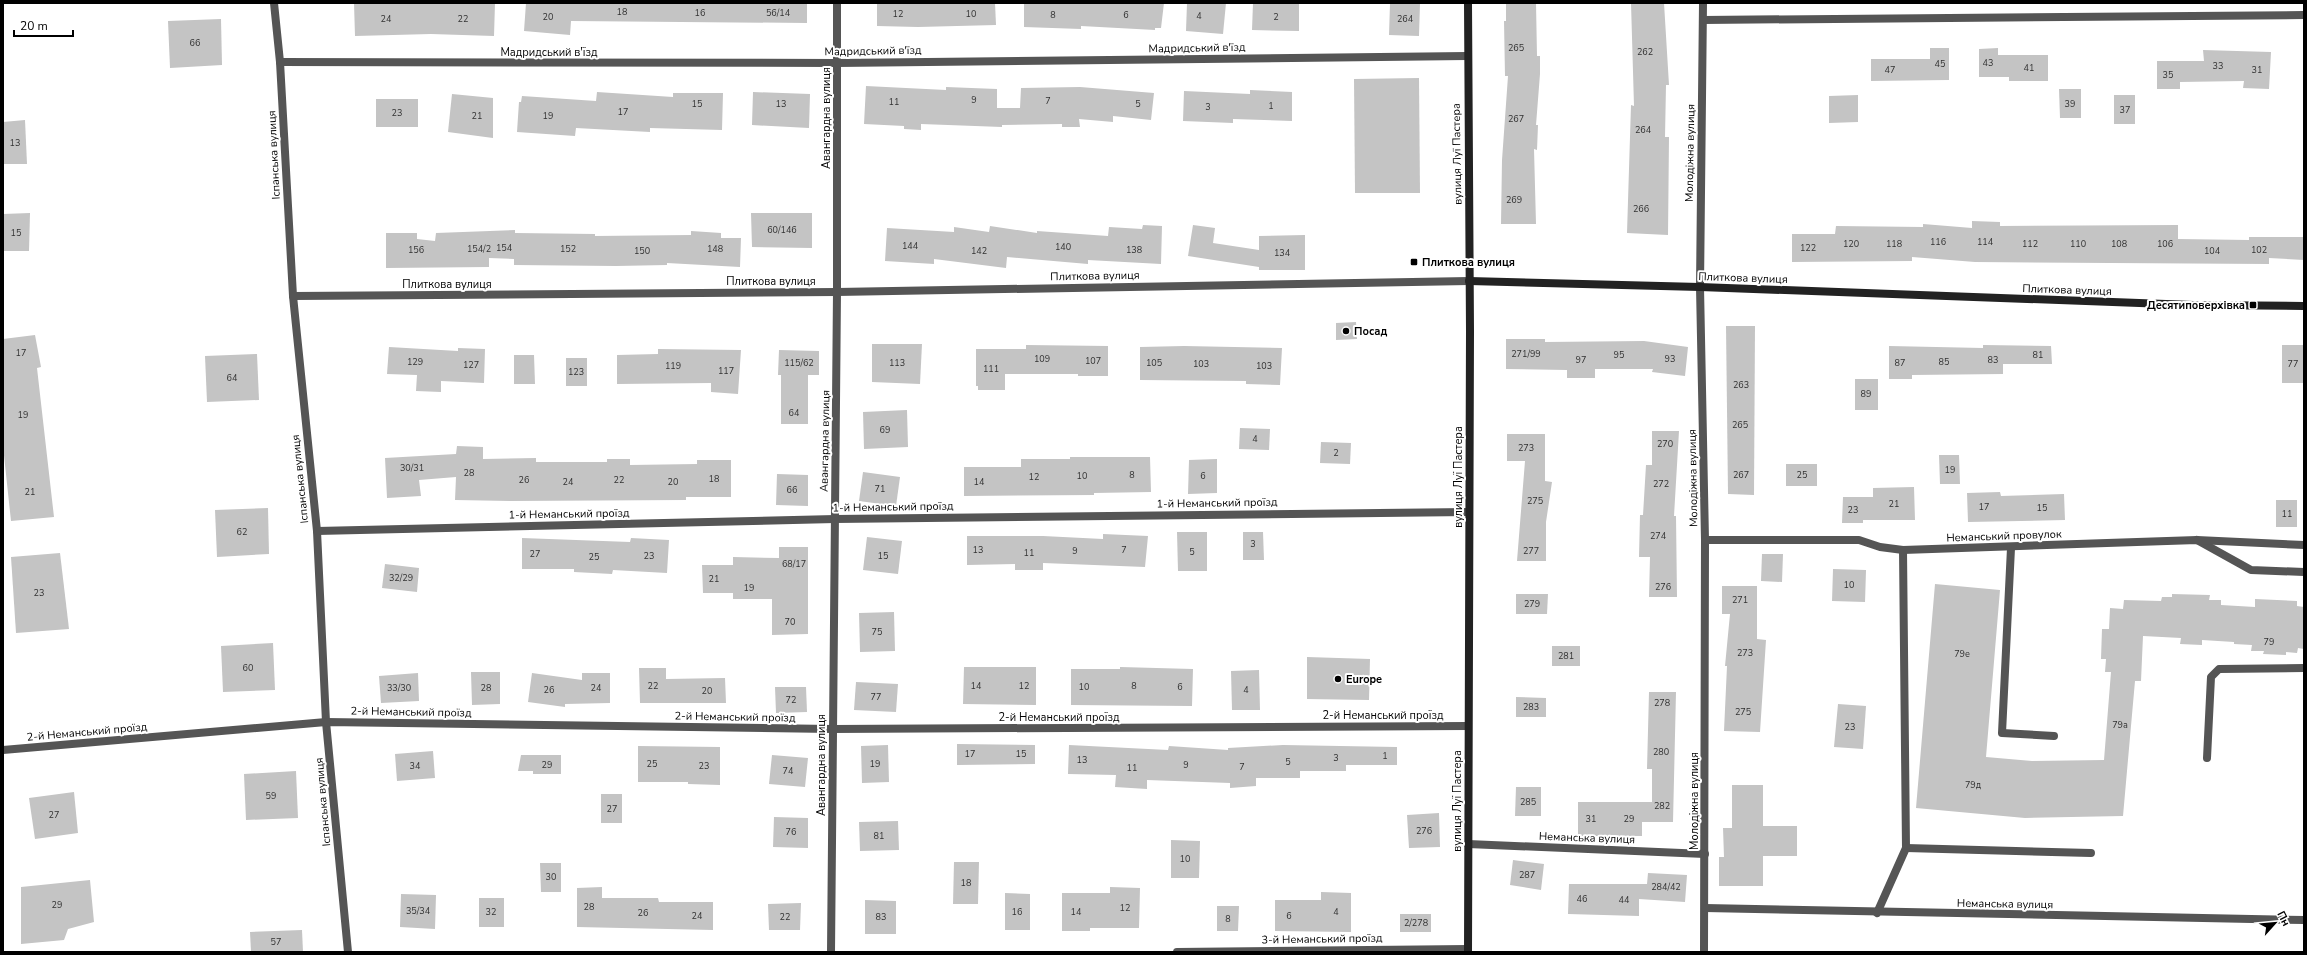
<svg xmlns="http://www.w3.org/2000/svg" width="2307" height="955" viewBox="0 0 2307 955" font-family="'Nunito Sans',sans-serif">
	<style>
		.building { fill: #c4c4c4 }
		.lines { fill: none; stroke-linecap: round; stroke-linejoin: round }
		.lane { stroke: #555; stroke-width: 8 }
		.street { stroke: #555; stroke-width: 8 }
		.secondary { stroke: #222; stroke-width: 8 }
		.poi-dot { fill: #000; stroke: #fff; stroke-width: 1.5 }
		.labels { text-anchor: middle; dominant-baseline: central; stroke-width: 4; stroke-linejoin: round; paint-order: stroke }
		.number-label { font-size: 9px; fill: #313131 }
		.street-label { font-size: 11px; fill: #000; stroke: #fff }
		.poi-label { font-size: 11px; font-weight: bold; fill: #000; stroke: #fff; text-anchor: start }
	</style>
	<rect width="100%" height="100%" fill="#fff"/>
	<g class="building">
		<path d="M354,3h141l-1,33 -63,-2 -76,2z"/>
		<path d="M526,3h281v20l-236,-2 -1,14 -46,-4z"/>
		<path d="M877,3h118l1,22 -78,2 -41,-1z"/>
		<path d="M1024,3h140l-3,25h-6v2l-74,-4v3l-57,-2z"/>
		<path d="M1187,3h39l-3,31 -37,-3z"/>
		<path d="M1253,3h46v28l-47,-1z"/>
		<path d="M1390,3h30l-1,33 -30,-1z"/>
		<path d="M1506,3h30l1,53h3v18l-4,51h2l-1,25 -3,-1 2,75h-35l1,-64 6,-84h-3l-1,-55h2z"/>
		<path d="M1631,3h33l5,82h-3l-1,52h4l-1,98 -41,-2 4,-128 3,1z"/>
		<path d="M221,19l1,46 -52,3 -2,-47z"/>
		<path d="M1930,48h19v32l-78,1v-22h59z"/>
		<path d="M1998,48v7h50v26h-39v-4h-30v-28z"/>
		<path d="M2203,50l68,2 -2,37 -26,-1 1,-7 -64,1v7h-23v-28h47z"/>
		<path d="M1419,78l1,115h-65l-1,-114z"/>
		<path d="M866,86l80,4v-3l51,2v19h23l1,-20 59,-1 74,6 -3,27 -38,-4v6l-34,-3 1,8h-18v-3l-60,1v2l-81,-3v6l-17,-1v-3l-40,-2z"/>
		<path d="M2059,89h22v29h-21z"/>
		<path d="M1250,90l42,2v29l-59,-2v4l-50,-2 1,-30 66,3z"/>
		<path d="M597,92l76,5v-4h50l-1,37 -72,-2v4l-74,-4 -1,8 -58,-4 2,-30h2l1,-6 74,5z"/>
		<path d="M753,92l57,2 -1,34 -57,-3z"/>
		<path d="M452,94l41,4v40l-45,-6z"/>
		<path d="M1858,95v27l-29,1v-27z"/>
		<rect x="2114" y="95" width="21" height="29"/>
		<rect x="376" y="99" width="42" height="28"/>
		<path d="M25,120l2,44h-24v-42z"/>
		<path d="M30,213l-1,38h-26v-37z"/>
		<path d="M751,213h61v35l-60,-1z"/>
		<path d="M1972,221l28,1v4l178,-1v14l71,1v-3h55v23l-35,-2v6l-294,-2 -63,-5v4l-120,1v-28h43l1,-8 87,1v-3l49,4z"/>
		<path d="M1143,225l19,1 -1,38 -73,-4v4l-81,-7 -1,11 -72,-9v5l-49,-3 2,-33 67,4v-5l35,5 1,-6 47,7v-2l71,5 1,-9 33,2z"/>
		<path d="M1193,225l22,3 -2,15 46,7v-14l46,-1v35h-46v-3l-71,-11z"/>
		<path d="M515,230v3l80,1v2l96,-1v-4l30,2v5h20l-1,29 -73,-4v2l-51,1 -102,-1v-6l-25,-1v9l-103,1v-35h31v6l18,2 1,-8z"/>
		<path d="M1356,322l1,17 -21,1v-17z"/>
		<path d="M1726,326h29l-1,169 -26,-1z"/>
		<path d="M35,335l6,32 -4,1 17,149 -43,4 -8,-75v-107z"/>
		<path d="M1506,339h39v3l99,-1 44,6 -3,29 -33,-4 1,-3h-58v9h-28v-8l-61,-1z"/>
		<path d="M872,344h50l-2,40 -48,-2z"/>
		<path d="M1026,345l82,1v30h-30v-2h-73v16h-27v-4h-2v-37h50z"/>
		<path d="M1983,345l68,1 1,18h-49v10l-91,1v4h-23v-33l94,2z"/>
		<rect x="2282" y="345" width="22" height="38"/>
		<path d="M1184,346l98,2 -2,37 -34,-1v-3l-106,-1v-33z"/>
		<path d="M389,347l69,4v-3l27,1 -1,34 -43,-2v11l-25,-1 1,-16 -30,-1z"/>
		<path d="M658,349l83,1 -3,44 -27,-2v-9l-94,1v-29l41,-1z"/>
		<path d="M779,350l40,1v24h-11v49h-27v-49h-3z"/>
		<path d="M257,354l2,46 -52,2 -2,-46z"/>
		<path d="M514,355h20l1,29h-21z"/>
		<rect x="566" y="358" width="21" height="28"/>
		<rect x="1855" y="379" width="23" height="31"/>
		<path d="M907,410l1,37 -44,2 -1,-37z"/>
		<path d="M1240,428l30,1 -1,21 -30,-1z"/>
		<path d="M1652,431h27l-5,85h2l1,81h-28l1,-40h-11l1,-42h3l3,-50h6z"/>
		<path d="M1507,434h38v47l7,1 -6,40v39h-29l8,-100h-18z"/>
		<path d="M1321,442l30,1 -1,21 -30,-1z"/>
		<path d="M457,446l26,1v12l53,-1v4h71v-3h23v6l67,-1v-4h34v37h-45v3l-175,1 -56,-1 1,-23 -37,3 2,16 -34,2 -2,-40 71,-4z"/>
		<path d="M1939,455h20l1,29h-20z"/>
		<path d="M1070,457h80l1,35 -57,1v2l-130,1v-29h57v-8h49z"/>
		<path d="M1217,459v34l-29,1 1,-34z"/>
		<rect x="1786" y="464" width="31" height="22"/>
		<path d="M863,472l37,5 -4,29 -37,-5z"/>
		<path d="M777,474l31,1v31l-32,-1z"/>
		<path d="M1914,487l1,33h-52v3h-21l1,-26h30v-9z"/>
		<path d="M2000,492l1,4 63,-2 1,26 -97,2 -1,-29z"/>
		<rect x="2276" y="500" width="21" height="27"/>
		<path d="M268,508l1,46 -52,3 -2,-47z"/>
		<path d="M1177,532h30v39h-29z"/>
		<path d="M1243,532h20l1,28h-21z"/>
		<path d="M1103,534l45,2 -3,31 -102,-4v7h-28v-6l-48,1v-29h76l60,3z"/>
		<path d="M867,537l35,4 -4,33 -35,-4z"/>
		<path d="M522,538l108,4 1,-4 38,2 -2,33 -54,-3 -1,4 -38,-2v-3h-52z"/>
		<path d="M779,547h29v87l-36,1v-36h-39v-6h-30l-1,-28h31v-8l46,1z"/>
		<path d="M60,553l9,76 -53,4 -5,-76z"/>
		<path d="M1762,554h21l-1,28 -21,-1z"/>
		<path d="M385,564l34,4 -2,24 -35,-4z"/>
		<path d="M1833,569l33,1 -1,32 -33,-1z"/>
		<path d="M1935,584l65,6 -14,167 46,4 72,-1 7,-88h-6l1,-13h-5l1,-30h7l1,-21 13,1 1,-9 37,1 1,-4h10v-3l38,1 -1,5h12v5l34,2v-8l42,2v5l7,1v42l-6,-1 -1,5 -11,-1v3l-23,-1 1,-3h-13l1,-6 -18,-1v-2l-32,-2v5l-22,-1 1,-6 -38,-2 -2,45h-6l-12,135 -98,2 -109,-10z"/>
		<path d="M1722,586h35v53l9,1 -6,92 -36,-1 3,-65h-2l5,-52h-8z"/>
		<path d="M1516,594h32l-1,20h-31z"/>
		<path d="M894,612l1,39 -35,1 -1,-39z"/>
		<path d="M273,643l2,47 -52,2 -2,-46z"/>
		<rect x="1552" y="646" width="28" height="20"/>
		<path d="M1307,657l63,2 -1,41 -62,-1z"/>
		<path d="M964,667h72v38l-73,-1z"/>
		<path d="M1120,667l73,2 -1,37 -121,-1v-36h49z"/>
		<path d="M639,668h27v11l59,-1 1,25h-86z"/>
		<path d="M1259,670l1,40h-28l-1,-39z"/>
		<path d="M471,672h29v32l-28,1z"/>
		<path d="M418,673l1,28 -38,2 -2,-27z"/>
		<path d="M532,673l50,7v-7h28v30l-45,1v3l-37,-5z"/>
		<path d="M856,682l42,2 -2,28 -42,-2z"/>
		<path d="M775,687h31l1,25 -31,1z"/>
		<path d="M1649,692h27l-3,130h-31v14h-64v-34h74v-33h-5z"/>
		<path d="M1516,697l30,1v19h-30z"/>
		<path d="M1838,704l28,2 -3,43 -29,-2z"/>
		<path d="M957,744l78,1v19l-78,1z"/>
		<path d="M888,745l1,37 -27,1 -1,-37z"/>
		<path d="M1069,745l99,5 1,-4 59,4v-2l55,-3 114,2v18h-51v6h-46v7h-44v8l-26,2v-5l-83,-3v9l-32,-2 1,-12 -48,-1z"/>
		<path d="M638,746l82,1v38l-32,-1v-2h-50z"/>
		<path d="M433,751l2,27 -38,3 -2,-27z"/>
		<path d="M521,755h40v19h-28v-3h-15z"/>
		<path d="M772,755l36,3 -3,29 -36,-3z"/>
		<path d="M296,771l2,47 -52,2 -2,-46z"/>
		<path d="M1732,785h31v41h34v30h-34v30h-44v-29h5l-1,-29h9z"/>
		<path d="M1516,787h25v29h-26z"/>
		<path d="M74,792l4,41 -43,6 -6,-41z"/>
		<rect x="601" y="794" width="21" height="29"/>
		<path d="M1439,813l1,34 -31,1 -2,-33z"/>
		<path d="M774,817l34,1v30l-35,-1z"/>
		<path d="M898,821l1,29 -39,1 -1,-29z"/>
		<path d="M1171,840l29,1 -1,37h-28z"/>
		<path d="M1513,860l31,4 -3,26 -31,-5z"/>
		<path d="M954,862h25l-1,42h-25z"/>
		<path d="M540,863h21v29h-20z"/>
		<path d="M1648,873l39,2 -2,27 -46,-3v17l-71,-2 1,-30h78z"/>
		<path d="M90,880l4,42 -26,7 -4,11 -43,4v-57z"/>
		<path d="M602,887v11h56l1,4h54v28l-136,-3v-39z"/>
		<path d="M1110,887l30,1 -1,40h-49v3h-28v-38h48z"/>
		<path d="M1321,892l30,1v39l-76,-1v-31h46z"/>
		<path d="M1005,893l25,1v36h-25z"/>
		<path d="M401,894l35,1 -1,34 -35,-2z"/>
		<rect x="479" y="898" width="25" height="29"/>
		<path d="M865,900l31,1v33h-31z"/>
		<path d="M801,903l-1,27h-31l-1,-26z"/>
		<path d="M1217,906h22l-1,25h-21z"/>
		<rect x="1400" y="914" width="31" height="18"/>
		<path d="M302,930l1,22h-52l-1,-20z"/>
	</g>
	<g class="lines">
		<g class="lane">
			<path d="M2197,540l54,30 53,2"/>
			<path d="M2011,548l-9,185 52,3"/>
			<path d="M2207,758l4,-81 8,-8 85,-1"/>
			<path d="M1906,848l185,5"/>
			<path d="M1877,913l29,-65 -3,-298"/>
		</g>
		<g class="street">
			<path d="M274,3l6,59 13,234 24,235 9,191 22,230"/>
			<path d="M1703,3l-3,284 5,253 -1,412"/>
			<path d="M1703,20l601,-5"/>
			<path d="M280,62l557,1 630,-7"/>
			<path d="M293,296l544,-4 632,-11"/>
			<path d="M317,531l518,-12 634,-7"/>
			<path d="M1705,540h154l21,7 23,3 294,-10 107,5"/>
			<path d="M3,750l323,-28 506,7 636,-3"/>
			<path d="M1468,844l237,10"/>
			<path d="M1705,908l599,12"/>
			<path d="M831,952l6,-660v-289"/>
			<path d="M1177,952l291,-3"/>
		</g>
		<g class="secondary">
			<path d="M1469,281l231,6 493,18 111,1"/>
			<path d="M1468,952l2,-621 -2,-328"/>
		</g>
	</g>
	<g class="poi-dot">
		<rect x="1410" y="258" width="8" height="8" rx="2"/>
		<rect x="2249" y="301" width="8" height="8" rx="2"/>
		<circle cx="1346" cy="331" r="4"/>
		<circle cx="1338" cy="679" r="4"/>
	</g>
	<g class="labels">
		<g class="number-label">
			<text x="622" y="12">18</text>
			<text x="700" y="13">16</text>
			<text x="778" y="13">56/14</text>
			<text x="898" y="14">12</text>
			<text x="971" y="14">10</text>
			<text x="1053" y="15">8</text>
			<text x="1126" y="15">6</text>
			<text x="1199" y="16">4</text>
			<text x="548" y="17">20</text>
			<text x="1276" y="17">2</text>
			<text x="386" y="19">24</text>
			<text x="463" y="19">22</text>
			<text x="1405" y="19">264</text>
			<text x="195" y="43">66</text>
			<text x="1516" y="48">265</text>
			<text x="1645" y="52">262</text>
			<text x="1988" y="63">43</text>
			<text x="1940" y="64">45</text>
			<text x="2218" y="66">33</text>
			<text x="2029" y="68">41</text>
			<text x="1890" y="70">47</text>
			<text x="2257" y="70">31</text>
			<text x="2168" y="75">35</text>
			<text x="974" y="100">9</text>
			<text x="1048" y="101">7</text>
			<text x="894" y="102">11</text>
			<text x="697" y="104">15</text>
			<text x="781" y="104">13</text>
			<text x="1138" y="104">5</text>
			<text x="2070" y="104">39</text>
			<text x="1271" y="106">1</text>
			<text x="1208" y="107">3</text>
			<text x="2125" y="110">37</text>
			<text x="623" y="112">17</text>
			<text x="397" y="113">23</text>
			<text x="477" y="116">21</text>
			<text x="548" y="116">19</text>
			<text x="1516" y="119">267</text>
			<text x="1643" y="130">264</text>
			<text x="15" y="143">13</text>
			<text x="1514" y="200">269</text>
			<text x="1641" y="209">266</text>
			<text x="782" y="230">60/146</text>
			<text x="16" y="233">15</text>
			<text x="1938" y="242">116</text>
			<text x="1985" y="242">114</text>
			<text x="1851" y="244">120</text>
			<text x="1894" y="244">118</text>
			<text x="2030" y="244">112</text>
			<text x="2078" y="244">110</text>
			<text x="2119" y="244">108</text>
			<text x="2165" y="244">106</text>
			<text x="910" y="246">144</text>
			<text x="1063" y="247">140</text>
			<text x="504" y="248">154</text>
			<text x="1808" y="248">122</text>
			<text x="479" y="249">154/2</text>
			<text x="568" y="249">152</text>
			<text x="715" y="249">148</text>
			<text x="416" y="250">156</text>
			<text x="1134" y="250">138</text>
			<text x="2259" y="250">102</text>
			<text x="642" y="251">150</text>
			<text x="979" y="251">142</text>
			<text x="2212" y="251">104</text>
			<text x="1282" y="253">134</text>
			<text x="21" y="353">17</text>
			<text x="1526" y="354">271/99</text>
			<text x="1619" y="355">95</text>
			<text x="2038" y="355">81</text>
			<text x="1042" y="359">109</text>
			<text x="1670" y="359">93</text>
			<text x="1581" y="360">97</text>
			<text x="1993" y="360">83</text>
			<text x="1093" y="361">107</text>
			<text x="415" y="362">129</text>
			<text x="1944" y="362">85</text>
			<text x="799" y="363">115/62</text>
			<text x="897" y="363">113</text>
			<text x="1154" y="363">105</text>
			<text x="1900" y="363">87</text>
			<text x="1201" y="364">103</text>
			<text x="2293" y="364">77</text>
			<text x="471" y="365">127</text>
			<text x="673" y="366">119</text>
			<text x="1264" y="366">103</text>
			<text x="991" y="369">111</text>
			<text x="726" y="371">117</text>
			<text x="576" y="372">123</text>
			<text x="232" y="378">64</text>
			<text x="1741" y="385">263</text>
			<text x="1866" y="394">89</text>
			<text x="794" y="413">64</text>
			<text x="23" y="415">19</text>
			<text x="1740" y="425">265</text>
			<text x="885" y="430">69</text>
			<text x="1255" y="439">4</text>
			<text x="1665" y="444">270</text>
			<text x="1526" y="448">273</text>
			<text x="1336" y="453">2</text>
			<text x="412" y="468">30/31</text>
			<text x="1950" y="470">19</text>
			<text x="469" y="473">28</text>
			<text x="1132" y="475">8</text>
			<text x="1741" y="475">267</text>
			<text x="1802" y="475">25</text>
			<text x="1082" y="476">10</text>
			<text x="1203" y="476">6</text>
			<text x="1034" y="477">12</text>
			<text x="714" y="479">18</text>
			<text x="524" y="480">26</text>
			<text x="619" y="480">22</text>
			<text x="568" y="482">24</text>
			<text x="673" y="482">20</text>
			<text x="979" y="482">14</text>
			<text x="1661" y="484">272</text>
			<text x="880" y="489">71</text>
			<text x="792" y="490">66</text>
			<text x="30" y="492">21</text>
			<text x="1535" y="501">275</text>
			<text x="1894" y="504">21</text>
			<text x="1984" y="507">17</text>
			<text x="2042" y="508">15</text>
			<text x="1853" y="510">23</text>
			<text x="2287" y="514">11</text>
			<text x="242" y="532">62</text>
			<text x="1658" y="536">274</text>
			<text x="1253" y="544">3</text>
			<text x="978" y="550">13</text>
			<text x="1124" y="550">7</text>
			<text x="1075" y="551">9</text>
			<text x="1531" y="551">277</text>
			<text x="1192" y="552">5</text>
			<text x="1029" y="553">11</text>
			<text x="535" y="554">27</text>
			<text x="649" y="556">23</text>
			<text x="883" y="556">15</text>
			<text x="594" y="557">25</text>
			<text x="794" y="564">68/17</text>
			<text x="401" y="578">32/29</text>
			<text x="714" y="579">21</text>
			<text x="1849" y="585">10</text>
			<text x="1663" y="587">276</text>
			<text x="749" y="588">19</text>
			<text x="39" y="593">23</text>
			<text x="1740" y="600">271</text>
			<text x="1532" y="604">279</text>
			<text x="790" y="622">70</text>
			<text x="877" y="632">75</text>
			<text x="2269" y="642">79</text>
			<text x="1745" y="653">273</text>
			<text x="1962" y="654">79е</text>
			<text x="1566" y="656">281</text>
			<text x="248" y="668">60</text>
			<text x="653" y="686">22</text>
			<text x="976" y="686">14</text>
			<text x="1024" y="686">12</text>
			<text x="1134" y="686">8</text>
			<text x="1084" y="687">10</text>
			<text x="1180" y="687">6</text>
			<text x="399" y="688">33/30</text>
			<text x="486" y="688">28</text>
			<text x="596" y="688">24</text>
			<text x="549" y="690">26</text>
			<text x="1246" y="690">4</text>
			<text x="707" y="691">20</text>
			<text x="876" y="697">77</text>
			<text x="791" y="700">72</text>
			<text x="1662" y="703">278</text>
			<text x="1531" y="707">283</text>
			<text x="1743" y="712">275</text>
			<text x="2120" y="725">79а</text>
			<text x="1850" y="727">23</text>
			<text x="1661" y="752">280</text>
			<text x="970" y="754">17</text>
			<text x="1021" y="754">15</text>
			<text x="1385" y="756">1</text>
			<text x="1336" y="758">3</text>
			<text x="1082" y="760">13</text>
			<text x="1288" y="762">5</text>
			<text x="652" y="764">25</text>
			<text x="875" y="764">19</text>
			<text x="547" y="765">29</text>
			<text x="1186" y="765">9</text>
			<text x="415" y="766">34</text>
			<text x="704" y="766">23</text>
			<text x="1242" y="767">7</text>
			<text x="1132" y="768">11</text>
			<text x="788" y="771">74</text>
			<text x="1973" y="785">79д</text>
			<text x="271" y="796">59</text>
			<text x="1528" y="802">285</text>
			<text x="1662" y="806">282</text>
			<text x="612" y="809">27</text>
			<text x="54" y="815">27</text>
			<text x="1591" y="819">31</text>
			<text x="1629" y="819">29</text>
			<text x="1424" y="831">276</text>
			<text x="791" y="832">76</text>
			<text x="879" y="836">81</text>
			<text x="1185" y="859">10</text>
			<text x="1527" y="875">287</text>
			<text x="551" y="877">30</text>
			<text x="966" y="883">18</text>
			<text x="1666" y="887">284/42</text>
			<text x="1582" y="899">46</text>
			<text x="1624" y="900">44</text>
			<text x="57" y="905">29</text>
			<text x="589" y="907">28</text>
			<text x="1125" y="908">12</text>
			<text x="418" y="911">35/34</text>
			<text x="491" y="912">32</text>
			<text x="1017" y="912">16</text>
			<text x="1076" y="912">14</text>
			<text x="1336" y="912">4</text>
			<text x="643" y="913">26</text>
			<text x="697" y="916">24</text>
			<text x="1289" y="916">6</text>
			<text x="785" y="917">22</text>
			<text x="881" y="917">83</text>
			<text x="1228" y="919">8</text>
			<text x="1416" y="923">2/278</text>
			<text x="276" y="942">57</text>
		</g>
		<g class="street-label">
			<text transform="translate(1197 48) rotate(-1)">Мадридський в'їзд</text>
			<text transform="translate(873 51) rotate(-1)">Мадридський в'їзд</text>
			<text x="549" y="52">Мадридський в'їзд</text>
			<text transform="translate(826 118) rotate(-90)">Авангардна вулиця</text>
			<text transform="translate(1690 153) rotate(-89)">Молодіжна вулиця</text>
			<text transform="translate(1457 154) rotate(-91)">вулиця Луї Пастера</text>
			<text transform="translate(274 155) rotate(-93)">Іспанська вулиця</text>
			<text transform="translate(1095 276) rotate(-1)">Плиткова вулиця</text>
			<text transform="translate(1743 278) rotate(2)">Плиткова вулиця</text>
			<text x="771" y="281">Плиткова вулиця</text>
			<text x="447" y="284">Плиткова вулиця</text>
			<text transform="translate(2067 290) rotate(2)">Плиткова вулиця</text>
			<text transform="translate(825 441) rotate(-89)">Авангардна вулиця</text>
			<text transform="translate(1458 477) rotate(-90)">вулиця Луї Пастера</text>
			<text transform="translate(1693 478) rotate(-91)">Молодіжна вулиця</text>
			<text transform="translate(300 479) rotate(-96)">Іспанська вулиця</text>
			<text transform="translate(1217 503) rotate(-1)">1-й Неманський проїзд</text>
			<text transform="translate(893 507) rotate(-1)">1-й Неманський проїзд</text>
			<text transform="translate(569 514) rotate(-1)">1-й Неманський проїзд</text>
			<text transform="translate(2004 536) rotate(-2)">Неманський провулок</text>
			<text transform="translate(411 712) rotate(1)">2-й Неманський проїзд</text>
			<text x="1383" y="715">2-й Неманський проїзд</text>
			<text transform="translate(735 717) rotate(1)">2-й Неманський проїзд</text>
			<text x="1059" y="717">2-й Неманський проїзд</text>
			<text transform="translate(87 732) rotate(-5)">2-й Неманський проїзд</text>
			<text transform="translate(821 765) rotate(-90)">Авангардна вулиця</text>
			<text transform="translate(1457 801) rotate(-90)">вулиця Луї Пастера</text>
			<text transform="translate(1694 801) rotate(-90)">Молодіжна вулиця</text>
			<text transform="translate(323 802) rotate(-95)">Іспанська вулиця</text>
			<text transform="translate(1587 838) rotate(2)">Неманська вулиця</text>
			<text transform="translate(2005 904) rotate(1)">Неманська вулиця</text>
			<text transform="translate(1322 939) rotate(-1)">3-й Неманський проїзд</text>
		</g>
		<g class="poi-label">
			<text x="1422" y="262">Плиткова вулиця</text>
			<text x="2245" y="305" text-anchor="end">Десятиповерхівка</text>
			<text x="1354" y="331">Посад</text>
			<text x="1346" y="679">Europe</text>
		</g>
	</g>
	<rect width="2307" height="955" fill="none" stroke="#000000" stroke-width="8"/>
	<g transform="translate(2275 923) rotate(63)" stroke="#ffffff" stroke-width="3" paint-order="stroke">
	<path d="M0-3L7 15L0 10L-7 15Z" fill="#000000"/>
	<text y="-6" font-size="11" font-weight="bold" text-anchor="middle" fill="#000000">Пн</text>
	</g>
	<path d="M14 30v6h59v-6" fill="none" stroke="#000000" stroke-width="2"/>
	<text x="20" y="30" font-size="12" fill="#000000" stroke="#ffffff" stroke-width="3" paint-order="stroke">20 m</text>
</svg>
